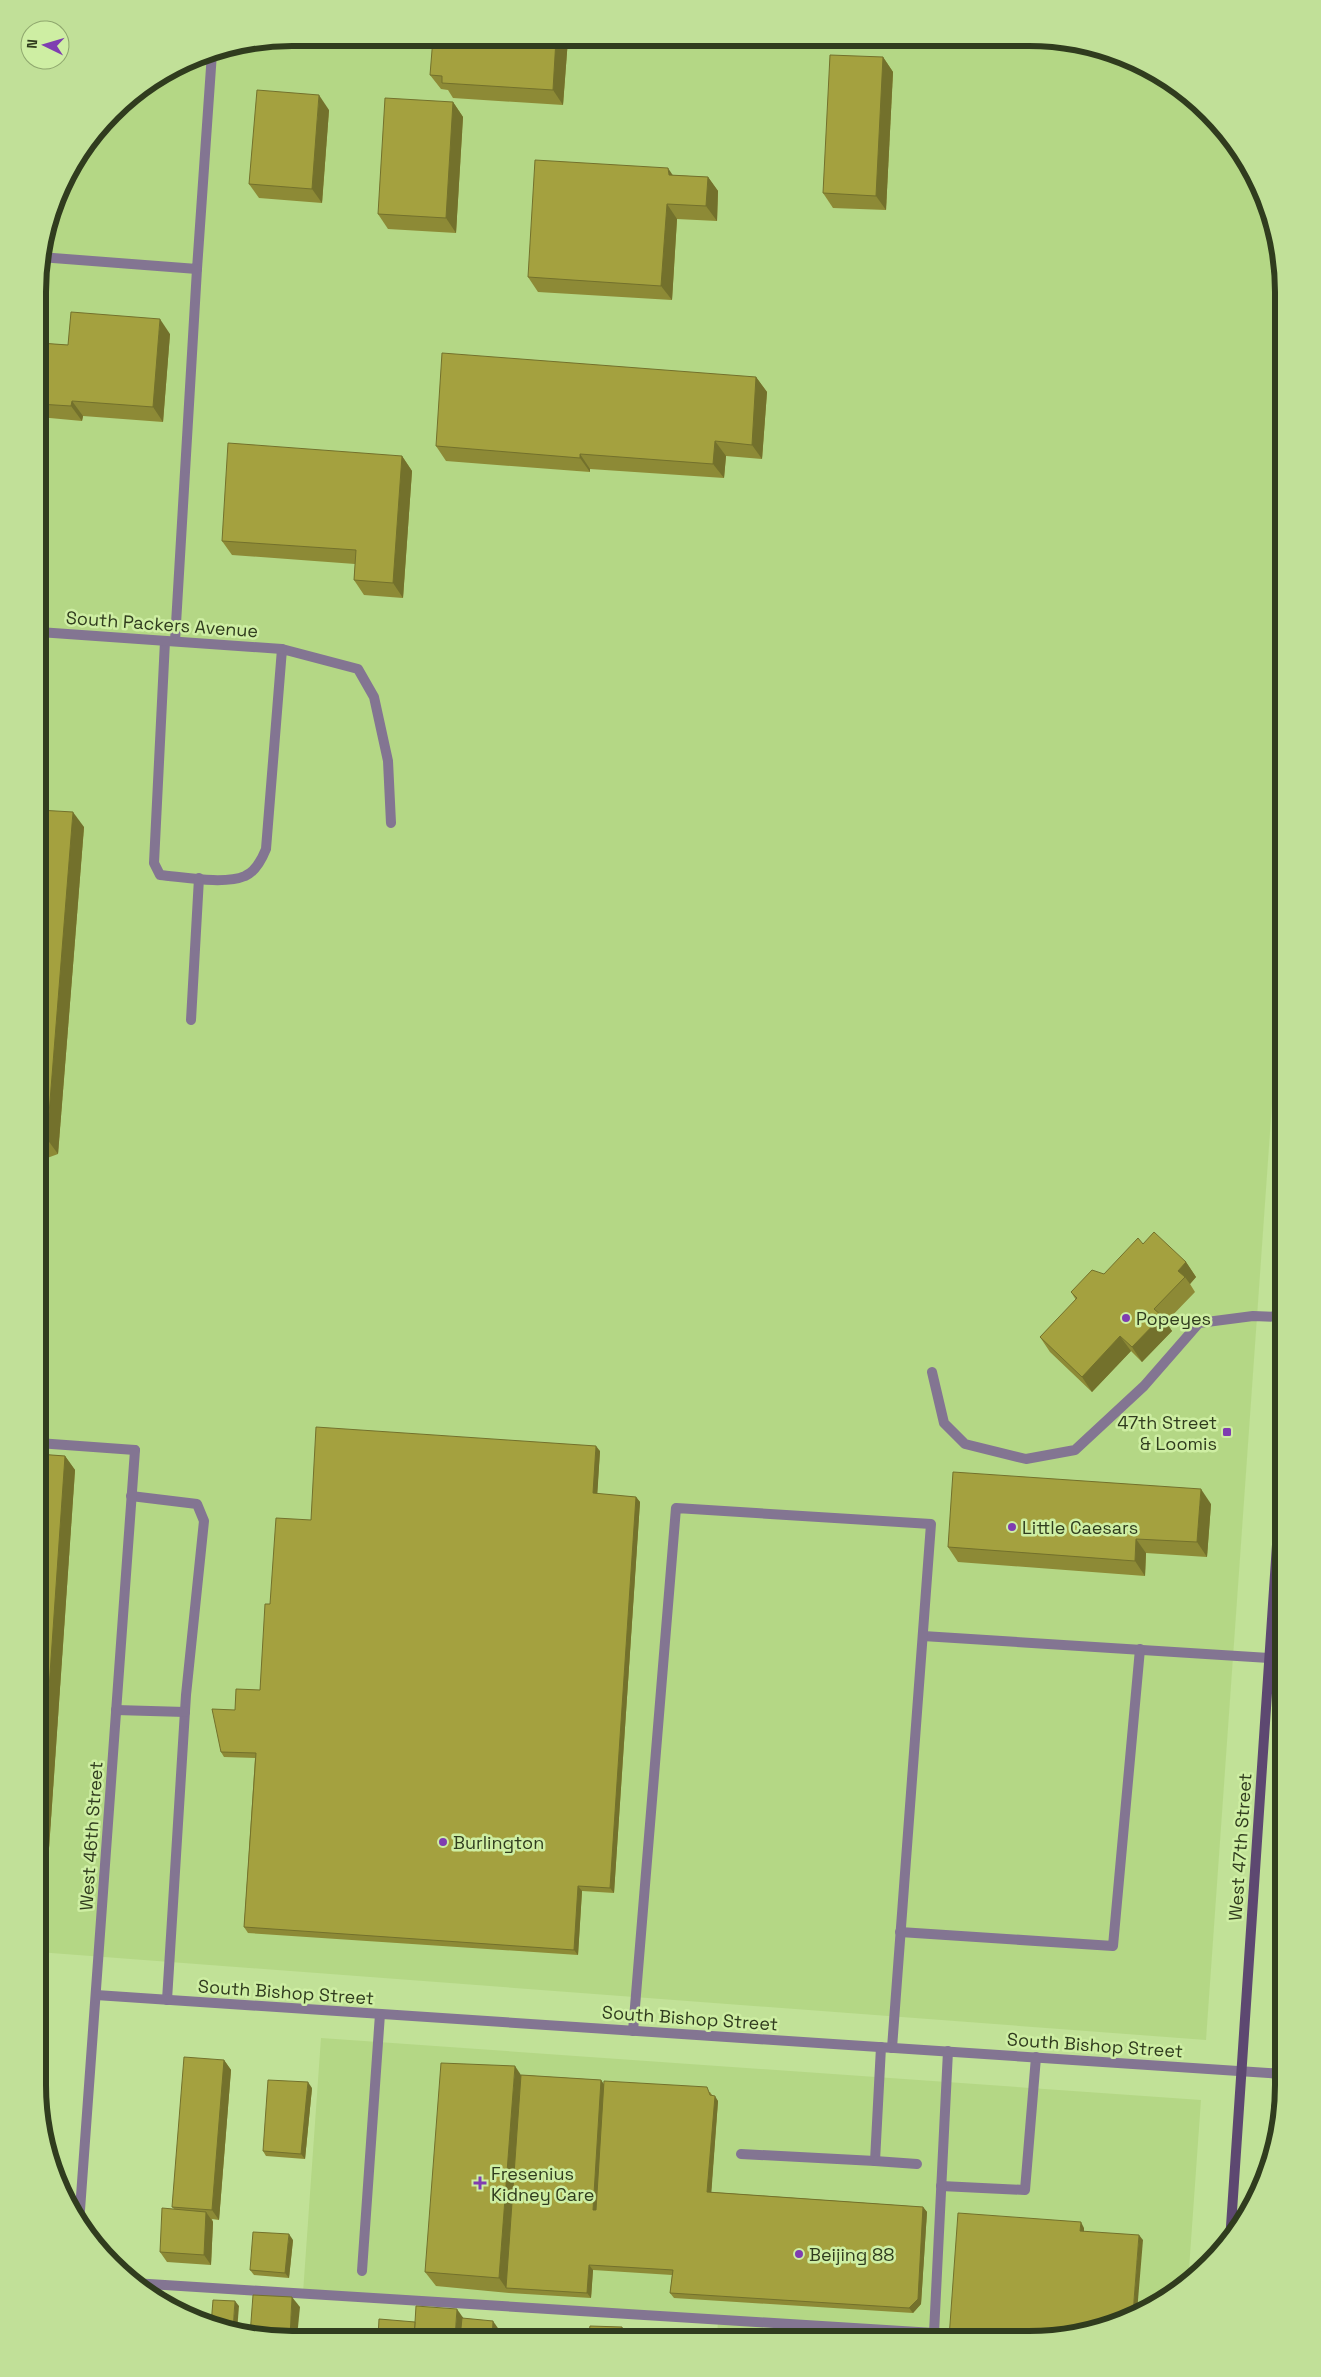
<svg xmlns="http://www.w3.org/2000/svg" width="1321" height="2377" viewBox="0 0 1321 2377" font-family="'Space Grotesk',sans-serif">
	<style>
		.built { fill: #b4d785 }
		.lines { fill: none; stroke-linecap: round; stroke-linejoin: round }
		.lane { stroke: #837592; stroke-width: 10 }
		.street { stroke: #837592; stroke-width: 10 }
		.secondary { stroke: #5d4871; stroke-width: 10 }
		.wall { fill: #8d8a36 }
		.shaded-wall { fill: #73712c }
		.building { fill: #a4a13f; stroke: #73712c }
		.poi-dot { fill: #7f3db1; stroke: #ceeea3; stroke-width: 2 }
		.labels { text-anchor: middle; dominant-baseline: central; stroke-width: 5; stroke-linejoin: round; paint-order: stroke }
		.street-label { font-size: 18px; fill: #303c1e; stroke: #ceeea3 }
		.poi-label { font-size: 18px; fill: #303c1e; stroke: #ceeea3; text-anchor: start }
		.rim { fill: none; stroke: #303c1e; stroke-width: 6 }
	</style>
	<rect width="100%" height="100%" fill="#c1e197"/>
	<g class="built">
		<path d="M292,38l786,4 63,22 56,36 43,50 30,60 13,82v656l-77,1092 -1168,-88 2,-1693 24,-80 60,-78 71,-44z"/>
		<path d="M321,2038l880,62 -13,183 -77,43 -82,13h-312l1,-19 -415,-27z"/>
	</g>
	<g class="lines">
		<g class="lane">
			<path d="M40,257l157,12 15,-216"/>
			<path d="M165,641l-11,222 6,12c23,2 64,10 85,1 10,-4 17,-17 21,-27l16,-200 76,20 16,28 14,64 3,62"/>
			<path d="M175,641l22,-372"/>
			<path d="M191,1020l8,-142"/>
			<path d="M932,1372l12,51 21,21 61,15 49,-9 69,-64 55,-63 54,-7 30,1"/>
			<path d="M38,1443l97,7"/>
			<path d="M131,1496l66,8 7,17 -18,174 -19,305"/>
			<path d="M923,1636l346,22"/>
			<path d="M116,1710l69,2"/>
			<path d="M900,1932l213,14 27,-297"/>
			<path d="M633,2031l43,-523 255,16 -39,524"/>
			<path d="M741,2154l134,7 6,-114"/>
			<path d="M875,2161l42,3"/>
			<path d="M941,2186l84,4 11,-133"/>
			<path d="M362,2271l18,-257"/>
			<path d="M133,2283l801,50 14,-282"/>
		</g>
		<g class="street">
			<path d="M39,632l243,17"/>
			<path d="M96,1995l1187,79"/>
			<path d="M79,2224l56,-774"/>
		</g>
		<path class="secondary" d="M1230,2241l53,-785"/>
	</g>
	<g class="wall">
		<path d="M568,39l-5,66 -110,-7 -5,-8 -7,-1 -11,-14z"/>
		<path d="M883,57l10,15 -7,138 -53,-2 -10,-15z"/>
		<path d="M453,102l10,15 -7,116 -68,-4 -10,-15z"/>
		<path d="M329,110l-7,93 -63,-5 -10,-14z"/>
		<path d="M672,175l36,2 10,14 -1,30 -40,-2 -5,81 -134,-8 -10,-15z"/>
		<path d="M170,334l-7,88 -80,-6 -1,5 -43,-4 1,-74 28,2z"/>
		<path d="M756,377l11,15 -5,67 -36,-3 -2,22 -134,-9v3l-144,-11 -10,-15z"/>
		<path d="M402,456l10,15 -9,127 -39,-3 -10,-15 1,-16 -123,-9 -10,-14z"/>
		<path d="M39,810l45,17 -26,327 -19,7z"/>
		<path d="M1143,1244l43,18 10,15 -6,7 5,8 -29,30 6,9 -30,31 -11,-11 -39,41 -42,-40 -10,-15 36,-37 -5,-8 33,-18z"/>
		<path d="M600,1451l-3,43 39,3 4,5 -26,391 -32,-2 -4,64 -330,-22 -4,-6 11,-169 -31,-1 -3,-5 14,-42 25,-20 10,-86 41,-84z"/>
		<path d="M38,1454l27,2 10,14 -27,393 -10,-1z"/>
		<path d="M1211,1504l-4,53 -61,-4 -1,23 -187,-14 -10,-15z"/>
		<path d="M224,2060l7,10 -12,150 -7,-1 1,3 -2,43 -44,-3 -7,-10 14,-43 -2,-2z"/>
		<path d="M521,2075l80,5 3,5 106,7 2,3 6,6 -7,91 212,15 4,5 -6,92 -8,9 -239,-15 -4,-5 2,-18 -79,-5 -2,28 -82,-5 -73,-7 -11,-14z"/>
		<path d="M312,2088l-7,71 -39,-3 -3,-5z"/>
		<path d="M293,2240l-4,38 -35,-3 -4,-5z"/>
	</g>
	<g class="shaded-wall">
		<path d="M556,39h12l-5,66 -10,-15z"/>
		<path d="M883,57l10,15 -7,138 -10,-14z"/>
		<path d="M319,95l10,15 -7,93 -10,-14z"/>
		<path d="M453,102l10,15 -7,116 -10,-15z"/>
		<path d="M668,168l10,15 -9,-8z"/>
		<path d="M708,177l10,14 -1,30 -11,-15z"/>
		<path d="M667,204l10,15 -5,81 -11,-14z"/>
		<path d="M160,319l10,15 -7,88 -10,-15z"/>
		<path d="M756,377l11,15 -5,67 -10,-14z"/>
		<path d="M72,401l11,15 -1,5 -11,-15z"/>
		<path d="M715,441l11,15 -2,22 -11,-14z"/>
		<path d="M580,454l10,15v3l-10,-14z"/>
		<path d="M402,456l10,15 -9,127 -10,-15z"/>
		<path d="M73,812l11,15 -26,327 -11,-15z"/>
		<path d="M1186,1262l10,15 -6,7 -5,-7 -7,-6z"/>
		<path d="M1162,1316l10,15 -30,31 -10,-15z"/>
		<path d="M1120,1336l11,15 -39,41 -10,-15z"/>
		<path d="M596,1446l4,5 -3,48 -4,-6z"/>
		<path d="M65,1456l10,14 -27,393 -10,-15z"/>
		<path d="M1201,1489l10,15 -4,53 -10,-15z"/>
		<path d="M636,1497l4,5 -26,391 -4,-5z"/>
		<path d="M1136,1539l10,14 -1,23 -10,-15z"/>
		<path d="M578,1886l4,5 -4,64 -4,-5z"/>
		<path d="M224,2060l7,10 -12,150 -7,-10z"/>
		<path d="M515,2066l10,15 -19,207 -7,-10z"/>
		<path d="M601,2080l4,6 -9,129 -3,-5z"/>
		<path d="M308,2082l4,6 -7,71 -4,-5z"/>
		<path d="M715,2096l3,5 -7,96 -4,-5z"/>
		<path d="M923,2207l4,5 -6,92 -8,9 -4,-5z"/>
		<path d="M206,2212l7,10 -2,43 -7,-10z"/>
		<path d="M1081,2222l3,6v8l-4,-5z"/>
		<path d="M289,2234l4,6 -4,38 -4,-5z"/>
		<path d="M1139,2235l4,5 -6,72 -4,2z"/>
		<path d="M589,2265l4,5 -2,28 -4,-5z"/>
		<path d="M167,2294l4,5v7l-4,-2z"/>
		<path d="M292,2297l8,10 -3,30h-7z"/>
		<path d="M235,2301l4,5 -2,25 -4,-1z"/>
		<path d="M457,2309l7,10 -1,19h-8z"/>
		<path d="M493,2321l7,10v7h-8z"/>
		<path d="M622,2327l4,5 -1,6h-4z"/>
		<path d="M664,2333l4,5h-4z"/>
	</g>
	<g class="building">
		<path d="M433,38l123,1 -3,51 -111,-7v-7l-12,-1z"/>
		<path d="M830,55l53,2 -7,139 -53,-3z"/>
		<path d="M257,90l62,5 -7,94 -63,-5z"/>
		<path d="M385,98l68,4 -7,116 -68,-4z"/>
		<path d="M535,160l133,8 1,7 39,2 -2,29 -39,-2 -6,82 -133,-9z"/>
		<path d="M71,312l89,7 -7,88 -81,-6 -1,5 -32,-2 1,-61 28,2z"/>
		<path d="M442,353l314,24 -4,68 -37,-4 -2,23 -133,-10v4l-144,-12z"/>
		<path d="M228,443l174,13 -9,127 -39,-3 2,-30 -134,-9z"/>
		<path d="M39,810l34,2 -26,327 -8,3z"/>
		<path d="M1154,1232l32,30 -8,9 7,6 -31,32 8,7 -30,31 -12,-11 -38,41 -42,-40 37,-39 -6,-6 21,-22 12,4 34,-36 5,6z"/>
		<path d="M316,1427l280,19 -3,47 43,4 -26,391 -32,-2 -4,64 -330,-23 12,-174 -35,-1 -9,-43 23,1 1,-21 24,1 5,-86h5l6,-86 35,2z"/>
		<path d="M38,1454l27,2 -27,392z"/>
		<path d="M953,1472l248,17 -4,53 -61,-3 -1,22 -187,-14z"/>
		<path d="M184,2057l40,3 -12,150 -40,-3z"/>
		<path d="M441,2063l74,3 -16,212 -74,-6z"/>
		<path d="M521,2075l80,5 -8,130h3l8,-129 103,6 3,8 5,1 -8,96 216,15 -5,92 -9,9 -239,-15 3,-23 -84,-5 -2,28 -81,-5z"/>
		<path d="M268,2080l40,2 -7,72 -38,-3z"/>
		<path d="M162,2208l44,4 -2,43 -44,-3z"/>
		<path d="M958,2213l123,9 -1,9 59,4 -6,79 -22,12 -82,14 -62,-1 -18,-1z"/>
		<path d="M253,2232l36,2 -4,39 -35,-3z"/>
		<path d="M147,2292l20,2v10z"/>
		<path d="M253,2295l39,2 -2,40h-32l-8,-2z"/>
		<path d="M213,2300l22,1 -2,29 -22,-5z"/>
		<path d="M416,2306l41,3 -2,29h-41z"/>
		<path d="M462,2318l31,3 -1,17h-32z"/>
		<path d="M379,2319l36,3 -1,16h-36z"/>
		<path d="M590,2326l32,1 -1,11h-33z"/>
		<path d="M631,2331l33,2v5h-33z"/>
	</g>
	<g class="poi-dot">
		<circle cx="1126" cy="1318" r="5"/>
		<rect x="1222" y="1427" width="10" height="10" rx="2.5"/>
		<circle cx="1012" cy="1527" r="5"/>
		<circle cx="443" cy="1842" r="5"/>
		<path d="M477.5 2175.5h5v5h5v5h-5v5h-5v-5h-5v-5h5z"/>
		<circle cx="799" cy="2254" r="5"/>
	</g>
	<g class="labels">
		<g class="street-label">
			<text transform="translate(162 624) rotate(4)">South Packers Avenue</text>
			<text transform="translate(91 1836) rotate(-86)">West 46th Street</text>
			<text transform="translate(1240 1847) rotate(-86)">West 47th Street</text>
			<text transform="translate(286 1992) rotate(4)">South Bishop Street</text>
			<text transform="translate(690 2018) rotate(4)">South Bishop Street</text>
			<text transform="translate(1095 2045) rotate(4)">South Bishop Street</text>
		</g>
		<g class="poi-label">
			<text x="1136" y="1318">Popeyes</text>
			<text x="1217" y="1422" text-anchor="end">47th Street<tspan x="1217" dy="21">&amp; Loomis</tspan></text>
			<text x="1022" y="1527">Little Caesars</text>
			<text x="453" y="1842">Burlington</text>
			<text x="491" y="2173">Fresenius<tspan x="491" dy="21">Kidney Care</tspan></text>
			<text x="809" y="2254">Beijing 88</text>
		</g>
	</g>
	<path d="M0 0H1321V2377H0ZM292 46H1029A246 246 0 0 1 1275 292V2085A246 246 0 0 1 1029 2331H292A246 246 0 0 1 46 2085V292A246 246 0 0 1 292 46Z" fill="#c1e098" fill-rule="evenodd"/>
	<path class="rim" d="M292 46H1029A246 246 0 0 1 1275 292V2085A246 246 0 0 1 1029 2331H292A246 246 0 0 1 46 2085V292A246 246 0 0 1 292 46Z"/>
	<g transform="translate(45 45) rotate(275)"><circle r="24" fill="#ceeea3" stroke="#8fa76e"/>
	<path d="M0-4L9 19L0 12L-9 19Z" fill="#7f3db1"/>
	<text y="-8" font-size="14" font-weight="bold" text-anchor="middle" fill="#303c1e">N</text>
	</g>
</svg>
